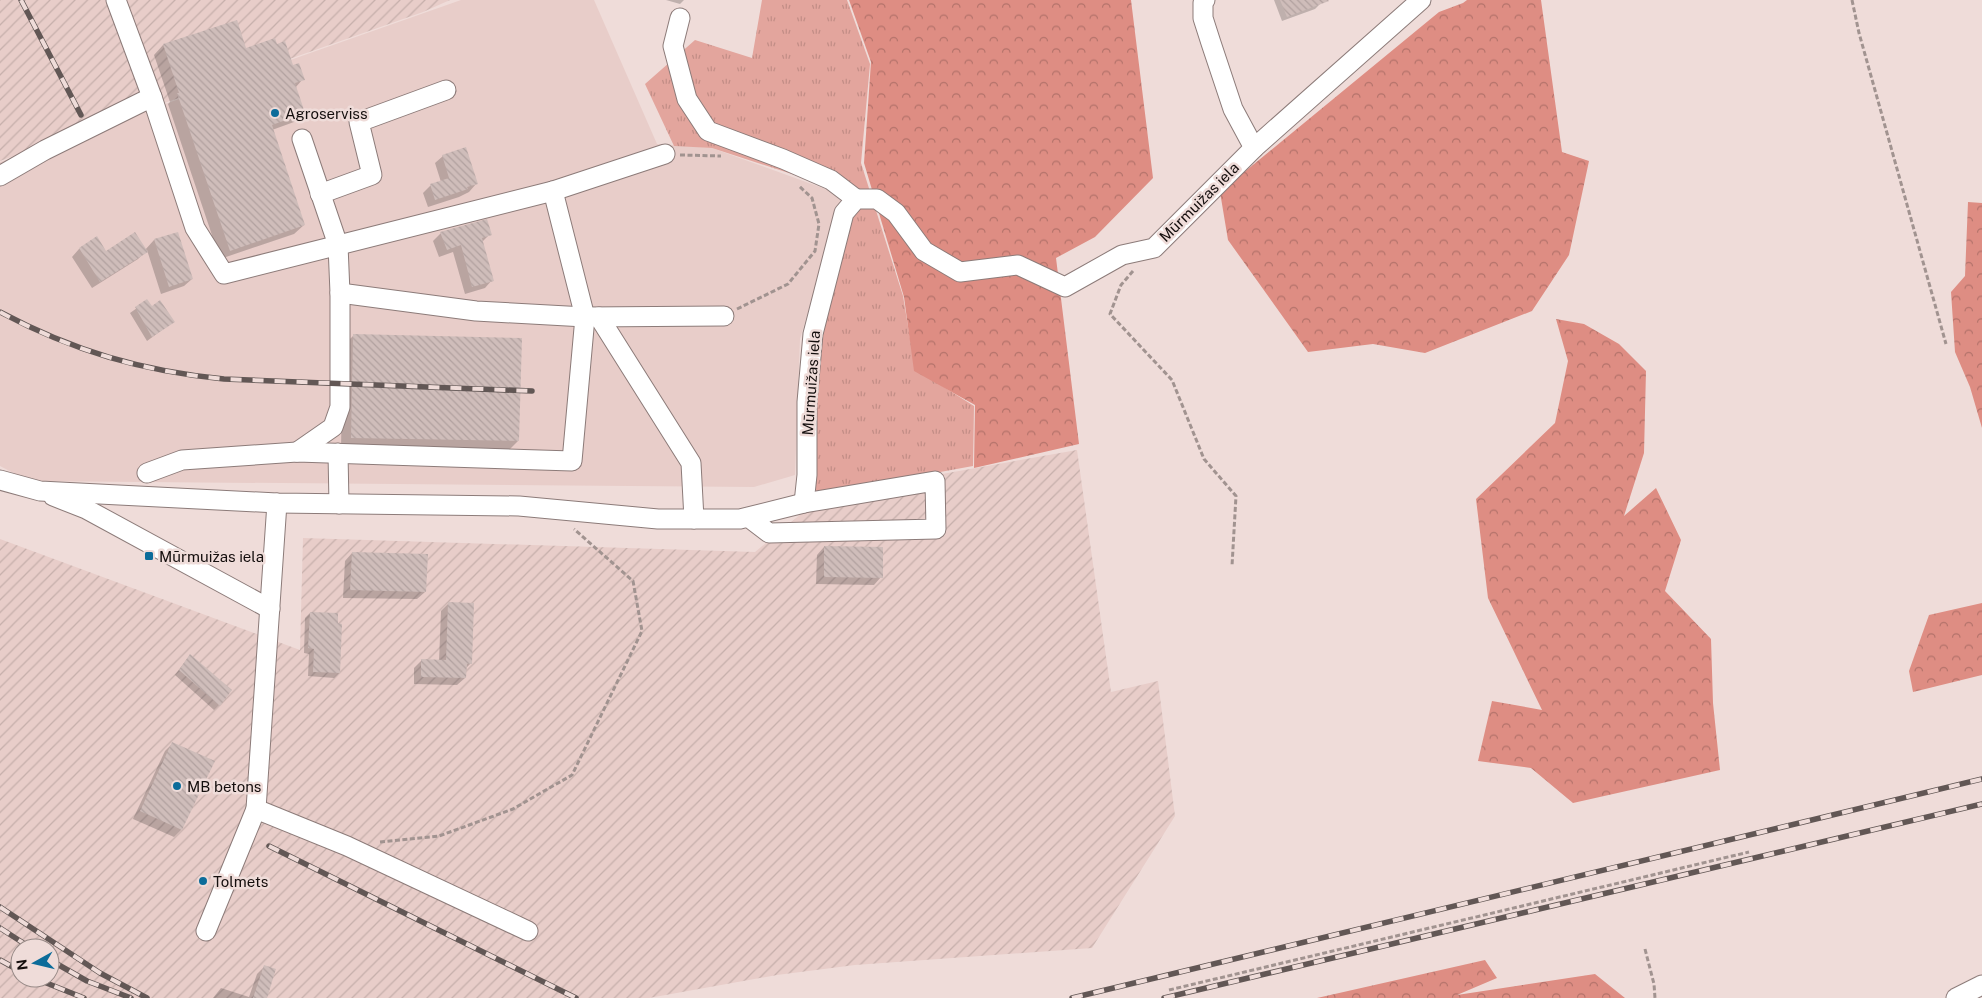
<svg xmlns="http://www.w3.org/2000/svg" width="1982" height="998" viewBox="0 0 1982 998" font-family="'Public Sans',sans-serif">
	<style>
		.built { fill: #e8cdc9 }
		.industrial { fill: url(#industrial-furrows); fill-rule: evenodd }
		.grass { fill: url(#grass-tufts) }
		.forest { fill: url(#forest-crowns) }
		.shadow { fill: #0003 }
		.building { fill: url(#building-back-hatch) }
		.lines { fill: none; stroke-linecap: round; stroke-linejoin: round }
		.minor-casing { stroke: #8c7b79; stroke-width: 21 }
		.path { stroke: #a19390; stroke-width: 3; stroke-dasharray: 5 2.5; stroke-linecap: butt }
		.minor { stroke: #fff; stroke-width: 19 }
		.rail-casing { stroke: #625755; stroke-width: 5.5 }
		.rail { stroke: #efdcd9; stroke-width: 4; stroke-dasharray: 11; stroke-linecap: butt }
		.poi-dot { fill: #0c6c9a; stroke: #efdcd9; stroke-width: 2 }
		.labels { text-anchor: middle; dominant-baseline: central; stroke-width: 5; stroke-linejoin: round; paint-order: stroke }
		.poi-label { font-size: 15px; fill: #140e0d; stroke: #efdcd9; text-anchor: start }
		.street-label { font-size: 15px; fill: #140e0d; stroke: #efdcd9 }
	</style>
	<defs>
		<pattern id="industrial-furrows" width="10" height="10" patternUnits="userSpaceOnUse" patternTransform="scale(1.25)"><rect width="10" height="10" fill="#e8cdc9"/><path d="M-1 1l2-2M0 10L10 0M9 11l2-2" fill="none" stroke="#c6afab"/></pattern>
		<pattern id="grass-tufts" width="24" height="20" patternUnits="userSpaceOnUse" patternTransform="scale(1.25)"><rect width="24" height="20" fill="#e3a59d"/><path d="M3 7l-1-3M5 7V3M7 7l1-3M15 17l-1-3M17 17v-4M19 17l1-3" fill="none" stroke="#c28d86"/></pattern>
		<pattern id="forest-crowns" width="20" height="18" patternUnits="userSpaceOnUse" patternTransform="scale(1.25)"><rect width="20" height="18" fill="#de8d83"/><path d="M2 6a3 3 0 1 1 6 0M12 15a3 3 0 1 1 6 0" fill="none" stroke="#b3726a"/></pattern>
		<pattern id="building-back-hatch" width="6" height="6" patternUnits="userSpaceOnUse" patternTransform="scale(1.25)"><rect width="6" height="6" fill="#cfbdba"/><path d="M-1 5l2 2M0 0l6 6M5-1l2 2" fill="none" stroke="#b1a19f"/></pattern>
	</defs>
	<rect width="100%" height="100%" fill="#efdcd9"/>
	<path class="built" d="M461,0h133l63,144 55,4 130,47 -42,144 -5,136 -41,12 -725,-6 -29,-15v-304z"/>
	<g class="industrial">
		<path d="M0,0h450l-27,12 -423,149z"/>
		<path d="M1077,450l34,242 47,-11 17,135 -83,132 -237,17 -78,10 -128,23h-649v-459l300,111 3,-112 452,14 69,-57zM20,948h30v30h-30z"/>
	</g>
	<path class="grass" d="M762,0h85l23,64 -9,99 42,133 12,73 59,37 -1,60 -148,27 -15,1 4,-150 30,-153 -132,-43 -38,-2 -29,-62 50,-44 57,18z"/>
	<g class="forest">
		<path d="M849,0h282l22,178 -58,59 -39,21 23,186 -105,24 1,-63 -61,-34 -10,-74 -40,-134 7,-101z"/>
		<path d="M1467,0h74l21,152 27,9 -20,94 -37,56 -107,42 -52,-9 -65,8 -80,-112 -8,-48 219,-180 24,-9z"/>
		<path d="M1968,202l14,1v225l-12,-41 -15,-35 -4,-60 14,-16z"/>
		<path d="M1556,319l28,5 35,20 27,27 -2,82 -20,63 32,-28 25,52 -16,51 46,48 2,64 7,67 -147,33 -42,-35 -53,-7 14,-60 50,9 -54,-112 -12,-99 79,-76 13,-62z"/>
		<path d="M1982,603v72l-69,17 -4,-21 20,-56z"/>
		<path d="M1485,960l12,18 -40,17 138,-21 30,24h-308z"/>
	</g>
	<g class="shadow">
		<path d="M666,0h18l-4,4z"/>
		<path d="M1274,0h44l2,4 -5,5 -33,12z"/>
		<path d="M163,45l83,5 31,-4 26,33 -8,9 9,25 -10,9 -22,8 32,95 -10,9 -74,25 -52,-155 2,-2 -16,-47z"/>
		<path d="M443,156l33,28 -7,8 -10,5 -31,10 -5,-14 8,-8 10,-3 -6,-19z"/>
		<path d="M177,233l15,46 -8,7 -23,8 -14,-44 -9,9 -46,29 -20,-31 7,-8 17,-11 10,15 39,-3 9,-10z"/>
		<path d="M441,233l49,1 -8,8 10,38 -7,8 -20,6 -12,-42 -14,5 -6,-16z"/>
		<path d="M147,301l4,7 22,14 -26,19 -17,-28z"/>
		<path d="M353,336l165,105 -10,10 -167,-4 2,-101z"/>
		<path d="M824,547l57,30 -7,8 -58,-1 1,-29z"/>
		<path d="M352,553l73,39 -8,7 -74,-1 2,-37z"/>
		<path d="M449,603l22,60 -6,6v9l-8,7 -43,-1v-16l8,-8 17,1 2,-50z"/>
		<path d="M310,613l29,60 -5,5 -26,-2 1,-22 -5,-1 1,-35z"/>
		<path d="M190,655l29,50 -5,5 -39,-35z"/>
		<path d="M173,743l8,87 -7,7 -41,-18 32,-68z"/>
		<path d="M265,966v32h-52l8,-10 28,9 8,-23z"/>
	</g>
	<g class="building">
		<path d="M1280,0h48l1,1 -42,16z"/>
		<path d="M237,20l9,28 29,-10 2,6 8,-3 8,24 6,-2 6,17 -10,3 10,30 -33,12 33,100 -75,26 -53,-158h2l-16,-49z"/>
		<path d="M466,147l12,37 -11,3 1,2 -33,11 -5,-16 19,-6 -7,-23z"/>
		<path d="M487,219l5,16 -10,3 12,43 -22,6 -11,-42 -14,5 -7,-18z"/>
		<path d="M135,232l13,20 -48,30 -21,-34 18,-12 9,15z"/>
		<path d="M178,232l15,47 -24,8 -15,-48z"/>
		<path d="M147,299l5,7 8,-6 15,22 -23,15 -17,-30z"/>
		<path d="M353,334l169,4 -3,103 -168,-3z"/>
		<path d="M824,546l59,1v31l-59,-1z"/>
		<path d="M352,552l76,2 -2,38 -76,-2z"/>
		<path d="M448,602l26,1 -2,61h-5l-1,14 -45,-1v-18l25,1z"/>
		<path d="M310,612l28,1v10l4,1 -2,49 -27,-1 1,-23 -6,-1z"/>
		<path d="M190,654l42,36 -12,16 -41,-36z"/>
		<path d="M172,742l43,19 -33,69 -42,-19z"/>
		<path d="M264,965l12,4 -9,29h-14z"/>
	</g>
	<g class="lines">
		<defs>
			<g id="minor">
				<path d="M116,0l36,97"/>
				<path d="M1205,0l-2,3v15l8,25 22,66 21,39"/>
				<path d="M680,18l-7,28 14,53 21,32 75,28 48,21 25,19"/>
				<path d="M0,176l45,-26 107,-53 43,131 29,46 329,-83 112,-37"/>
				<path d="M320,194l52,-19 -13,-53 87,-32"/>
				<path d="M340,293l136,18 109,6 139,-1"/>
				<path d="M599,317l92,146 3,56"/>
				<path d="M297,452l36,-25 7,-20v-114l-2,-48 -36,-106"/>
				<path d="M338,453l1,51"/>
				<path d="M147,473l35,-13 115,-8 275,9 13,-144 -32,-126"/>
				<path d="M0,480l40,11 237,12 242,3 139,13h82l64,-16 131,-22 1,48 -167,4 -21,-16"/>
				<path d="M53,496l33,13 184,100"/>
				<path d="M277,503l-21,306 91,37 181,85"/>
				<path d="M804,503l3,-28v-73l6,-68 31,-121 12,-14h21l19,14 28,38 36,21 58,-7 47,22 57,-32 32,-7 100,-100 167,-148"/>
				<path d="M206,931l50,-122"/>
				<path d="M1956,998l26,-13"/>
			</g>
		</defs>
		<use href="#minor" class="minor-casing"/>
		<g class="path">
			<path d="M1852,0l7,33 87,311"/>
			<path d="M680,155l41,1"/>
			<path d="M1133,271l-12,14 -11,29 62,66 32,79 32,37 -4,70"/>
			<path d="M737,309l51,-25 27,-33 4,-27 -7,-26 -13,-12"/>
			<path d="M380,842l59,-6 74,-27 59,-34 70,-144 -9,-50 -59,-52"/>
			<path d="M1645,949l9,35 1,14"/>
			<path d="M1169,990l580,-138"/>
		</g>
		<use href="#minor" class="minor"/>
		<defs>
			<g id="rail">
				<path d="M21,0l60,115"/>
				<path d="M0,312c73,39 142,59 224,67l308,12"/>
				<path d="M269,846l307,152"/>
				<path d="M0,907l100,66 47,25"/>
				<path d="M0,928l31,20"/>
				<path d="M0,960l20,11"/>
				<path d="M50,960l37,21 44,17"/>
				<path d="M34,978l50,20"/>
				<path d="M1072,998l910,-219"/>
				<path d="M1164,998l818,-194"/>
			</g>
		</defs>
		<use href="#rail" class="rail-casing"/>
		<use href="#rail" class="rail"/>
	</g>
	<g class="poi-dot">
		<circle cx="275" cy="113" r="5"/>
		<rect x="144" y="551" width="10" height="10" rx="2.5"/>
		<circle cx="177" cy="786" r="5"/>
		<circle cx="203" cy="881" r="5"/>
	</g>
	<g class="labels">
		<g class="poi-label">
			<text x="285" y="113">Agroserviss</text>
			<text x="159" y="556">Mūrmuižas iela</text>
			<text x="187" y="786">MB betons</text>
			<text x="213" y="881">Tolmets</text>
		</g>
		<g class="street-label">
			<text transform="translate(1199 202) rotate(-45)">Mūrmuižas iela</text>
			<text transform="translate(811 383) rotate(-86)">Mūrmuižas iela</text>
		</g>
	</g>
	<g transform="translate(35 963) rotate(262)"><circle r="24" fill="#efdcd9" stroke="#978a87"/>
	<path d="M0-4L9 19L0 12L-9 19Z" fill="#0c6c9a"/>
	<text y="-8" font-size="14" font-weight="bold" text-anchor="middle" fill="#140e0d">N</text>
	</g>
</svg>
